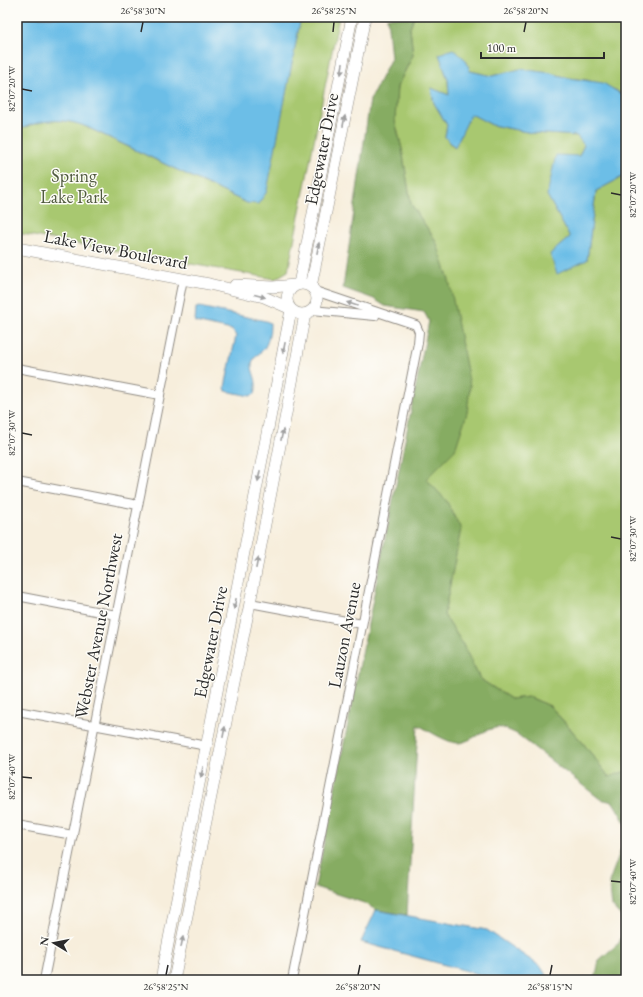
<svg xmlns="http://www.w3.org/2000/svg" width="643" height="997" viewBox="0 0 643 997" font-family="'EB Garamond',serif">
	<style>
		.green { fill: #a8c86f; stroke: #6a7a4d }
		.forest { fill: #86ac62; stroke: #586c46 }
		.water { fill: #6cbee7; stroke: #4c7489 }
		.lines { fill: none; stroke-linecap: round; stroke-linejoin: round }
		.minor-casing { stroke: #918c84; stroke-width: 10 }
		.tertiary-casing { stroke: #918c84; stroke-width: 12 }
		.minor { stroke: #fff; stroke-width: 8 }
		.tertiary { stroke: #fff; stroke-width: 11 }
		.oneway { fill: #a0a0a0 }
		.ticks { fill: none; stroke: #2b2b2b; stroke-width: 1.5 }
		.labels { text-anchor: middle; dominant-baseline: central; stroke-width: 3; stroke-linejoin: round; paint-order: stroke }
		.street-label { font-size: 18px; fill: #2b2b2b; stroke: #fdfcf7 }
		.park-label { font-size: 18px; fill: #505a3f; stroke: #fdfcf7 }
		.neatline { fill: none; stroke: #2b2b2b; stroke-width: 1.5 }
		.ticks-label { font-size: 10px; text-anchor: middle; fill: #2b2b2b }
	</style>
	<rect width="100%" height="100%" fill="#fdfcf7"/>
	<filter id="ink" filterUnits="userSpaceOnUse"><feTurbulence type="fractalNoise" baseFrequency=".025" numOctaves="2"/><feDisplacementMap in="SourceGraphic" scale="8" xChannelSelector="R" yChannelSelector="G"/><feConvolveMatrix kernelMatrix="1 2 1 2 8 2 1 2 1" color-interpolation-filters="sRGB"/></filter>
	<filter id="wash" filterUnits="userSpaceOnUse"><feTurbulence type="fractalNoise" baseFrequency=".012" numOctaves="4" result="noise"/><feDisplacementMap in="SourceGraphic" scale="16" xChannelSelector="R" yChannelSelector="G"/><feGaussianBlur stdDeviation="0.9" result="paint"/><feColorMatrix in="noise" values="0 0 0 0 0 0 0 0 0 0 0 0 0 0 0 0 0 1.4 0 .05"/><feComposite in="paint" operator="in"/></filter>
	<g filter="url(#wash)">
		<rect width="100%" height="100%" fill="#f7eedc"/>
		<g class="green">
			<path d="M301,17h38l-51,254 -13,8 -258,-46v-102c21,-11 40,-13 63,-7l167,79 19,-10z"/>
			<path d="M414,17h212v80l-10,-7 -29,-10 -18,-2 -19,-5 -44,-1 -14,4 -22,-5 -4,-11 -27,-6 9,26 1,15 -18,-7 3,15 13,22 -2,12 9,10 17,-33 21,11 40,8 46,3 6,9 -5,11 -32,39 23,42 -20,17 37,6 9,-69 30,-16v596l-17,6 -26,-34 -33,-37 -21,-9 -18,2 -31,-20 -19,-38 -17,-26 11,-56 -9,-59 -21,-21 30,-29 -19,-209 -25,-37 -9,-55 -7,-28 2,-34 16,-32 -3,-27z"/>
		</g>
		<g class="forest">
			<path d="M387,17h27l-4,11 3,27 -16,32 -2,34 7,28 9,55 25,37 13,39 21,106 -3,27 -12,37 -29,29 20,21 15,29 -17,86 17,26 19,38 31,20 18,-2 21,9 33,37 26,34 17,-6v53l-13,-22 -13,-3 -83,-65c-5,-2 -10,-5 -15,-6 -15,-3 -29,14 -44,15 -11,0 -30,-13 -40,-18l-11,190 -31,-5 -12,-7 -49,-16 114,-566 -5,-9 -39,-6 -11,-7 -31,-11 27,-188 21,-42z"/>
			<path d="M626,836v86l-14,-16 -3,-24z"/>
			<path d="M626,926v54h-31l4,-20 20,-17z"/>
		</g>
		<g class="water">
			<path d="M17,17h284l-33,169 -2,7 -8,11 -11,-1 -160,-76c-24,-10 -47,-8 -70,4z"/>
			<path d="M453,49l13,11 4,11 22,5 28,-7 30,4 19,5 34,5 23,14v78l-30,16 -9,69 -30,14 -7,-20 20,-17 -23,-42 9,-40 23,1 5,-11 -7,-9 -45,-3 -40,-8 -21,-11 -16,33 -10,-10 2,-12 -13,-22 -3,-15 18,7 -1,-15 -9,-26z"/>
			<path d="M199,307l67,14 4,2c0,9 -1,17 -5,24 -4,7 -11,8 -13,17 -1,9 7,15 3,30l-5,2 -24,-5 -1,-4 11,-51 -4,-6 -37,-8 1,-14z"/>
			<path d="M376,910l111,20 54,37 8,13h-49l-139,-38z"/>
		</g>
	</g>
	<g filter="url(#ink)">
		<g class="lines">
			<defs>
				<g id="minor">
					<path d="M312,310l63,6"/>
					<path d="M17,368l143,27"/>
					<path d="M17,482l121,23"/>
					<path d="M17,596l99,19"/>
					<path d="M250,603l112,21"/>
					<path d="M17,711l190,35"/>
					<path d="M17,825l56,10"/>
					<path d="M44,980l139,-701"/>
					<path d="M292,980l126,-637 1,-11 -3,-7 -101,-34"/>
				</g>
				<g id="tertiary">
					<path d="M17,248l192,36 55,13 25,11"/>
					<path d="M299,284l53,-267"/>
					<circle cx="302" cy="299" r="15"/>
					<path d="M235,285l38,2 22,-2"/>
					<path d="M311,287l54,-270"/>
					<path d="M161,980l130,-670"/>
					<path d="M174,980l76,-377 55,-289"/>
				</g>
			</defs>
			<use href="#minor" class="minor-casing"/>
			<use href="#tertiary" class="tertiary-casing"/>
			<use href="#minor" class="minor"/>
			<use href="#tertiary" class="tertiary"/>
		</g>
		<defs><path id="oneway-solid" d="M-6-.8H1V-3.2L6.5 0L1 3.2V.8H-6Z"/></defs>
		<g class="oneway">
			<use href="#oneway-solid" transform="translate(342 69) rotate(101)"/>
			<use href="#oneway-solid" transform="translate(344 121) rotate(-79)"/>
			<use href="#oneway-solid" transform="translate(318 248) rotate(-79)"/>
			<use href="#oneway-solid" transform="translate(260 296) rotate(15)"/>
			<use href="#oneway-solid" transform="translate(352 304) rotate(-161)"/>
			<use href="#oneway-solid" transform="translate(284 348) rotate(101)"/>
			<use href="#oneway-solid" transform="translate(282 435) rotate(-79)"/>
			<use href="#oneway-solid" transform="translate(259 476) rotate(101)"/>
			<use href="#oneway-solid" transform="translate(257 563) rotate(-79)"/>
			<use href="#oneway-solid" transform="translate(235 604) rotate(101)"/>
			<use href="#oneway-solid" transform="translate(224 732) rotate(-79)"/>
			<use href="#oneway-solid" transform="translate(202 772) rotate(101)"/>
			<use href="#oneway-solid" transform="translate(182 942) rotate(-79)"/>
		</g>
	</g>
	<path class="ticks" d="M141,32l2,-10M333,32l1,-10M524,32l2,-10M22,89l10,2M611,193l10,2M22,433l10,2M611,537l10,2M22,777l10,1M611,881l10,1M166,975l2,-10M358,975l2,-10M550,975l2,-10"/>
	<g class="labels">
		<g class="street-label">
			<text transform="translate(321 149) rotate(-79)">Edgewater Drive</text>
			<text transform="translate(116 249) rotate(11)">Lake View Boulevard</text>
			<text transform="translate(98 626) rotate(-79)">Webster Avenue Northwest</text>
			<text transform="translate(344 635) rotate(-79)">Lauzon Avenue</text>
			<text transform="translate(210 642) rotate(-79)">Edgewater Drive</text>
		</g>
		<g class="park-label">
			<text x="74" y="175">Spring<tspan x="74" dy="21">Lake Park</tspan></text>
		</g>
	</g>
	<rect width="643" height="997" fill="none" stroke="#fdfcf7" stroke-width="44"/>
	<g transform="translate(54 943) rotate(280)" stroke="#fdfcf7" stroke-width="3" paint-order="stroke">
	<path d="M0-3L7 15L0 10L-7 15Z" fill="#2b2b2b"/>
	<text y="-6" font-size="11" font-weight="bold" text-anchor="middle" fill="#2b2b2b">N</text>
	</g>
	<path d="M481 52v6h123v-6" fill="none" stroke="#2b2b2b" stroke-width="2"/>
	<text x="487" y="52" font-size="12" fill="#2b2b2b" stroke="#fdfcf7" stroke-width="3" paint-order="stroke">100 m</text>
	<rect x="22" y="22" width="599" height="953" class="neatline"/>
	<g class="ticks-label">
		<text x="143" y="14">26°58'30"N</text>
		<text x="334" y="14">26°58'25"N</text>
		<text x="526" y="14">26°58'20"N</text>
		<text transform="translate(11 89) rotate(-90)" y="4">82°07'20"W</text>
		<text transform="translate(632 195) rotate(-90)" y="4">82°07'20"W</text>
		<text transform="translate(11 433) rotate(-90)" y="4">82°07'30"W</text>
		<text transform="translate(632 539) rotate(-90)" y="4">82°07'30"W</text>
		<text transform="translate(11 777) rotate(-90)" y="4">82°07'40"W</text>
		<text transform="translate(632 882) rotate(-90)" y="4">82°07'40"W</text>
		<text x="166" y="990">26°58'25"N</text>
		<text x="358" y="990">26°58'20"N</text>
		<text x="550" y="990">26°58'15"N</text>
	</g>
</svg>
